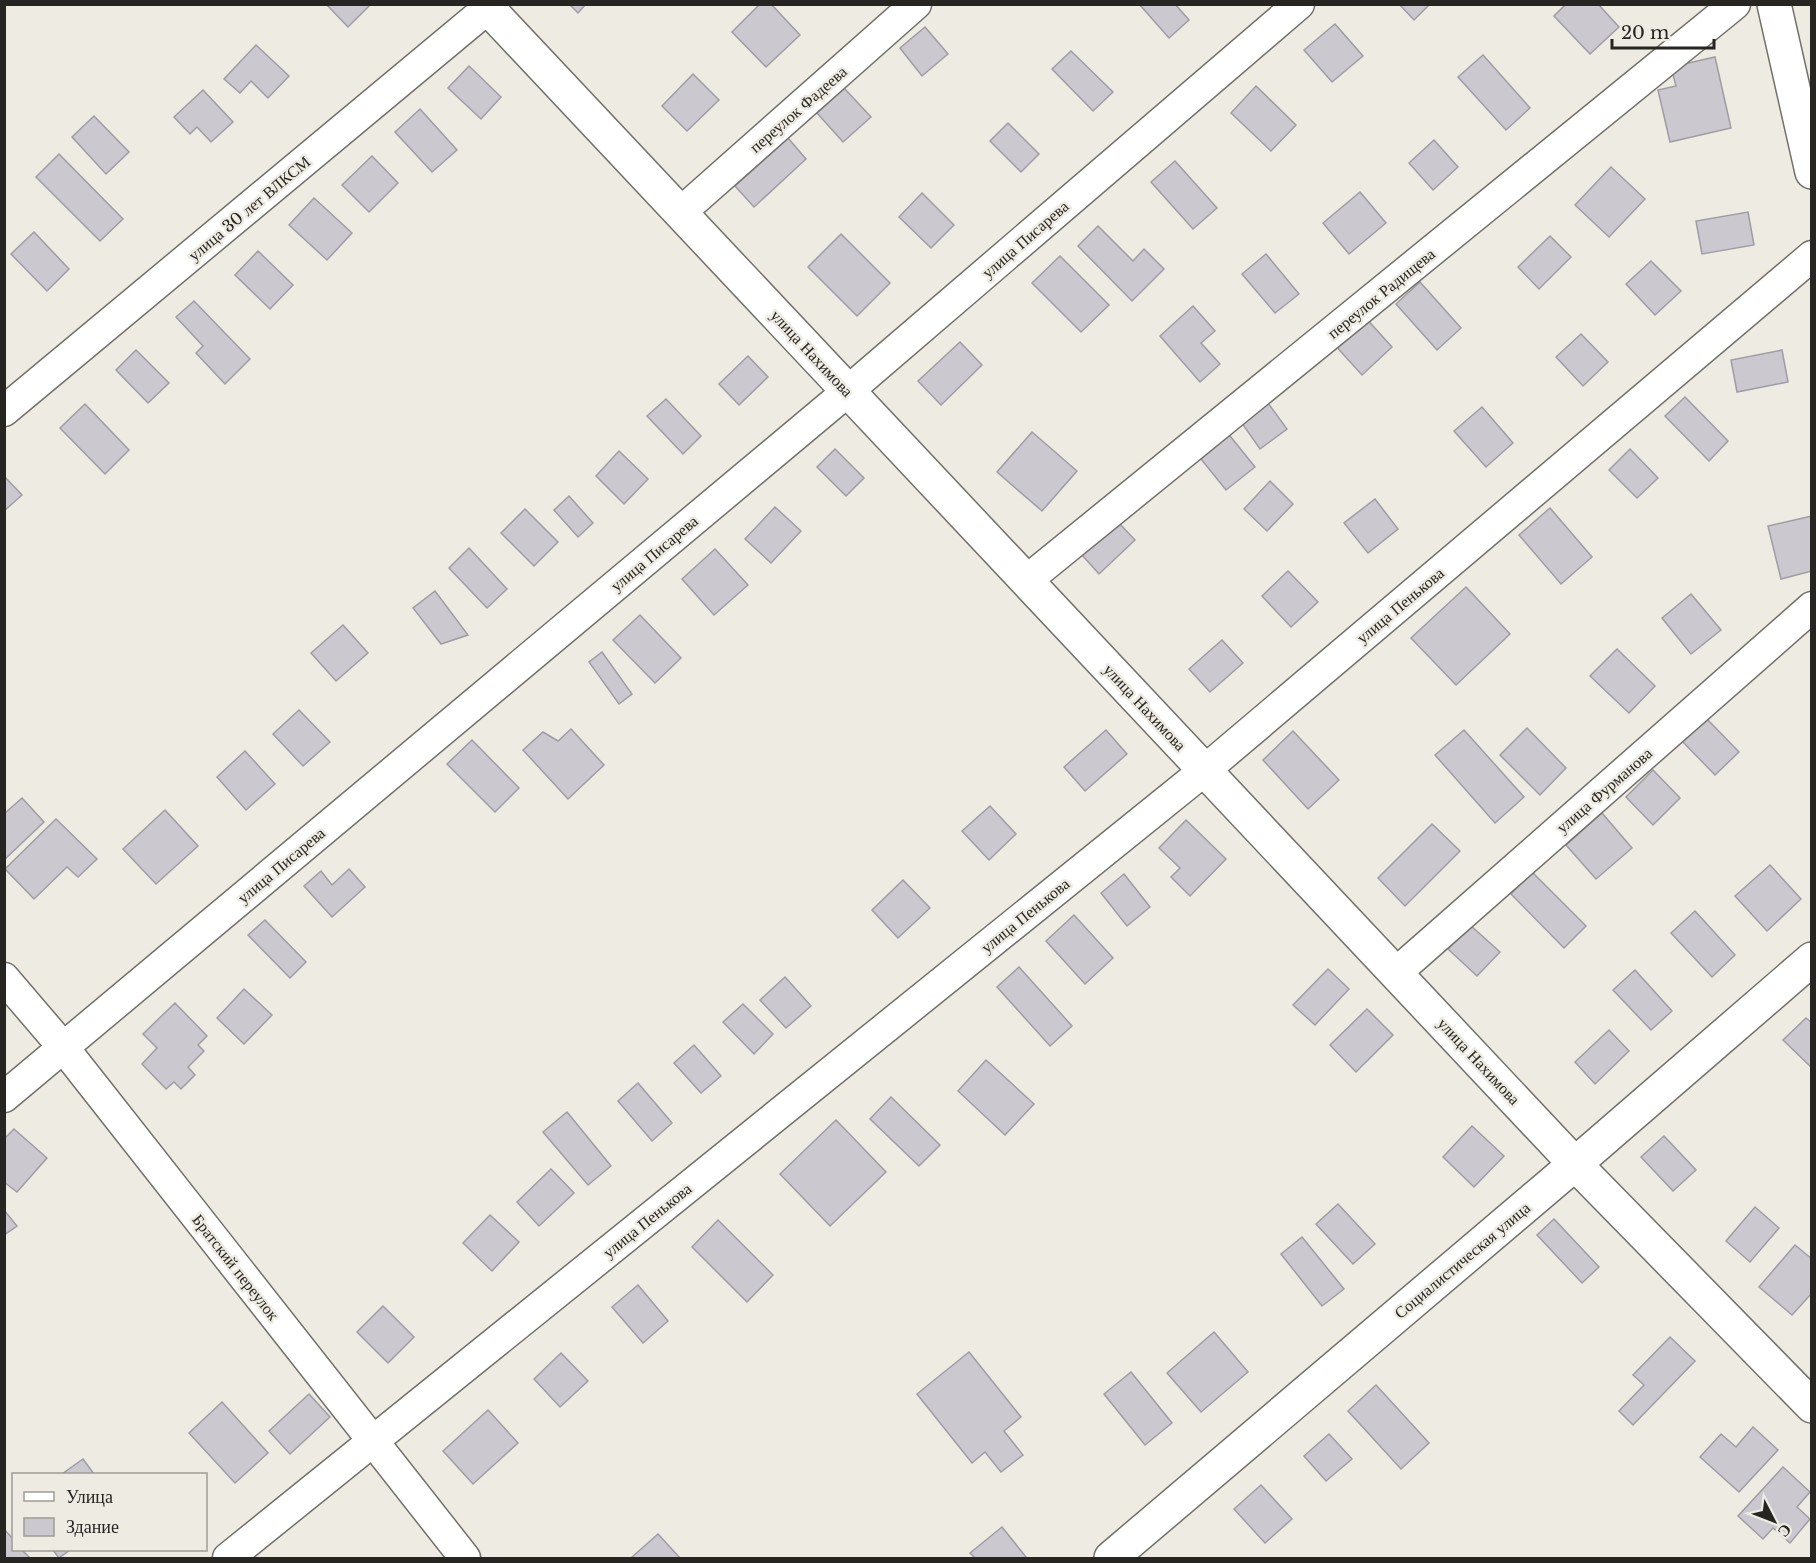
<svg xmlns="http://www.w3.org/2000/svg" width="1816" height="1563" viewBox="0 0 1816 1563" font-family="'Libre Baskerville',serif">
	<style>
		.building { fill: #ccc8d0; stroke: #a09ca3; stroke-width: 1.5 }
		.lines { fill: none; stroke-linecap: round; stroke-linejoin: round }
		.street-casing { stroke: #727069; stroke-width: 33 }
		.secondary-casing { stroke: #727069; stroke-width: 36 }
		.street { stroke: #fff; stroke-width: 30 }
		.secondary { stroke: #fff; stroke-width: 33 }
		.labels { text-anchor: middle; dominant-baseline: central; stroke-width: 5; stroke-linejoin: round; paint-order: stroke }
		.street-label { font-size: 16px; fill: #262522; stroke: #eeebe3 }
	</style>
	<rect width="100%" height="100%" fill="#eeebe3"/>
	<g class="building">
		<path d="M326,4h45l-23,23z"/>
		<path d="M569,4h17l-8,9z"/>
		<path d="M760,4h11l29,31 -34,32 -34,-35z"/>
		<path d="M1139,4h36l14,16 -20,18z"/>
		<path d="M1399,4h31l-16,16z"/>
		<path d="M1566,4h32l21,23 -29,27 -36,-38z"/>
		<path d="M1335,24l28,32 -31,26 -28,-32z"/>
		<path d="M925,27l23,27 -26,22 -22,-28z"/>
		<path d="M256,45l33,31 -21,22 -17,-17 -11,12 -16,-14z"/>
		<path d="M1071,51l42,41 -20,19 -41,-42z"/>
		<path d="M1483,55l47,53 -24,22 -48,-53z"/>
		<path d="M1715,57l16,71 -61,14 -12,-52 18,-4 -5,-19z"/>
		<path d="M469,66l32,31 -20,22 -33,-31z"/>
		<path d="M693,74l26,26 -32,31 -25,-25z"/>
		<path d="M1256,86l40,39 -25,26 -40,-38z"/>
		<path d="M844,88l27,29 -28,25 -26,-29z"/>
		<path d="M203,90l30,32 -22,20 -14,-15 -7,7 -16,-17z"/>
		<path d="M420,109l37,41 -25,22 -37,-40z"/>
		<path d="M94,116l35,36 -23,22 -34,-37z"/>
		<path d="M1008,123l31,31 -18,18 -31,-31z"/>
		<path d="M788,138l18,21 -52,48 -19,-21z"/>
		<path d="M1434,140l24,27 -25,23 -24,-27z"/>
		<path d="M59,154l64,65 -23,22 -64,-64z"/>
		<path d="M372,156l26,27 -29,29 -27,-27z"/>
		<path d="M1175,161l42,47 -24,21 -42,-47z"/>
		<path d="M1611,167l34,32 -36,38 -34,-32z"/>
		<path d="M1360,192l26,31 -37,31 -26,-31z"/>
		<path d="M922,193l32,32 -23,23 -32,-31z"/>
		<path d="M314,198l38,35 -25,27 -38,-35z"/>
		<path d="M1748,212l6,33 -52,9 -6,-33z"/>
		<path d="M1098,226l35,35 11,-12 20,20 -32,32 -54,-55z"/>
		<path d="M34,232l35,37 -22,22 -36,-37z"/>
		<path d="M841,234l49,49 -33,33 -49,-49z"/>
		<path d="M1550,236l21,21 -32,32 -21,-22z"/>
		<path d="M258,251l35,34 -23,24 -35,-34z"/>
		<path d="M1266,254l33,40 -24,19 -33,-39z"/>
		<path d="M1060,256l49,49 -28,27 -49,-49z"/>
		<path d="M1651,261l30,30 -26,24 -29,-31z"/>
		<path d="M1420,282l41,46 -24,22 -41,-46z"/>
		<path d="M194,301l56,58 -25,25 -29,-31 7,-7 -27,-29z"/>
		<path d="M1193,306l22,25 -14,12 19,21 -20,18 -40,-46z"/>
		<path d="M1364,316l28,31 -30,28 -29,-32z"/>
		<path d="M1581,334l27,28 -25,24 -27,-29z"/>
		<path d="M960,342l22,23 -41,40 -23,-24z"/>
		<path d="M136,350l33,33 -21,20 -32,-33z"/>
		<path d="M1782,350l6,32 -51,10 -6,-32z"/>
		<path d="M748,356l20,21 -29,28 -20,-21z"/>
		<path d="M1685,397l43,44 -19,20 -44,-45z"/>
		<path d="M666,399l35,37 -18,18 -36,-38z"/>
		<path d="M1265,399l22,30 -27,20 -21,-30z"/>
		<path d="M85,404l44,46 -24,24 -45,-46z"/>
		<path d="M1482,407l31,36 -27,24 -32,-36z"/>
		<path d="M1226,431l29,36 -29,23 -29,-36z"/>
		<path d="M1032,432l45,39 -35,40 -45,-39z"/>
		<path d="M835,449l29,29 -18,18 -29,-29z"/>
		<path d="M1630,449l28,29 -21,20 -28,-28z"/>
		<path d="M619,451l29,28 -24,25 -28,-28z"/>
		<path d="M4,476l18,19 -18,16z"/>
		<path d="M1270,481l23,23 -26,27 -23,-22z"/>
		<path d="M569,496l24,27 -15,14 -24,-27z"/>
		<path d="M1375,499l23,30 -30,24 -24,-30z"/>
		<path d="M775,507l26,24 -30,32 -26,-24z"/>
		<path d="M1550,508l42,49 -31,27 -42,-49z"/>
		<path d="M525,509l33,33 -24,24 -33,-33z"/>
		<path d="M1812,516v55l-31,8 -13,-53z"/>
		<path d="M1118,522l17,18 -36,34 -17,-19z"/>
		<path d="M469,548l38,41 -20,19 -38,-40z"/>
		<path d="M715,549l33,36 -34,30 -32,-36z"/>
		<path d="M1288,571l30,31 -27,25 -29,-31z"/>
		<path d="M1466,587l44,47 -54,51 -45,-47z"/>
		<path d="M435,591l33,44 -27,9 -28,-36z"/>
		<path d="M1691,594l30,36 -30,24 -29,-36z"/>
		<path d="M640,615l41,43 -26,25 -42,-43z"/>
		<path d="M343,625l25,28 -32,28 -25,-28z"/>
		<path d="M1222,640l21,23 -33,29 -21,-23z"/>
		<path d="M1617,649l38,37 -26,27 -39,-37z"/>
		<path d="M602,652l30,42 -13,10 -30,-42z"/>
		<path d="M299,710l31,32 -27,24 -30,-32z"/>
		<path d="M1706,718l33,34 -24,23 -33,-34z"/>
		<path d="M1527,728l39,40 -26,27 -40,-40z"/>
		<path d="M571,729l33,36 -36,34 -45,-49 20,-18 15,9z"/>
		<path d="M1106,730l21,24 -42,37 -21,-24z"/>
		<path d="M1464,730l60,67 -29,26 -60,-68z"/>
		<path d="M1293,731l46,49 -31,29 -45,-49z"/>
		<path d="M472,740l47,48 -24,24 -48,-48z"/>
		<path d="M245,751l30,33 -29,26 -29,-33z"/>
		<path d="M1653,770l27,28 -27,27 -27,-28z"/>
		<path d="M22,798l22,24 -40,38v-46z"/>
		<path d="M990,806l26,28 -27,26 -27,-29z"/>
		<path d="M165,810l33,36 -42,38 -33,-35z"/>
		<path d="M1602,813l30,35 -36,31 -30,-34z"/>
		<path d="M56,819l41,40 -19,18 -11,-10 -33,32 -29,-30z"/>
		<path d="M1186,820l40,39 -36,37 -19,-19 9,-9 -21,-20z"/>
		<path d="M1432,824l28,27 -55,55 -27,-28z"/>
		<path d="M1770,865l31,34 -34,32 -32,-35z"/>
		<path d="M349,869l16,18 -33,30 -28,-31 17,-15 11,14z"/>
		<path d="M1532,872l54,54 -22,22 -53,-54z"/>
		<path d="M1124,874l26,33 -23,19 -26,-33z"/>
		<path d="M903,880l27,28 -32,30 -26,-28z"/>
		<path d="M1695,911l40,44 -23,22 -41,-44z"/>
		<path d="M1074,915l39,43 -28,26 -39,-43z"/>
		<path d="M265,920l41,42 -16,16 -42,-43z"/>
		<path d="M1470,925l30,27 -23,24 -29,-27z"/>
		<path d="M1019,967l53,59 -22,20 -53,-59z"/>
		<path d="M1328,969l21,20 -34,36 -22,-20z"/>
		<path d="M1635,970l37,41 -21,19 -38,-40z"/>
		<path d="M785,977l26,29 -25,22 -26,-28z"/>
		<path d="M244,989l28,26 -28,29 -27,-26z"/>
		<path d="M175,1003l32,33 -9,9 6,6 -16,16 7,8 -14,14 -7,-7 -8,7 -24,-25 15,-16 -14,-14z"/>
		<path d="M743,1004l30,30 -19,20 -31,-32z"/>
		<path d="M1367,1009l26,26 -37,37 -26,-27z"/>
		<path d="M1806,1018l6,5v45l-29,-28z"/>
		<path d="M1609,1030l20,21 -34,33 -20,-22z"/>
		<path d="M694,1045l27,31 -20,17 -27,-30z"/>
		<path d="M986,1060l48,44 -29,31 -47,-44z"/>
		<path d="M638,1083l34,40 -20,18 -34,-40z"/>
		<path d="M891,1097l49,48 -21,21 -49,-47z"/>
		<path d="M567,1112l44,54 -23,19 -45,-53z"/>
		<path d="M836,1120l50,52 -56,54 -50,-52z"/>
		<path d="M1472,1126l32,30 -30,31 -31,-30z"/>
		<path d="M14,1129l33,29 -30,34 -13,-10v-43z"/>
		<path d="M1664,1136l32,34 -23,21 -32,-34z"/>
		<path d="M551,1169l23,24 -35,33 -22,-24z"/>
		<path d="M1338,1204l37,40 -22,20 -37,-40z"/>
		<path d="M1755,1207l24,21 -29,34 -24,-21z"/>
		<path d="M4,1210l13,16 -13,9z"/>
		<path d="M490,1215l29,27 -27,29 -29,-28z"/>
		<path d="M1554,1219l45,48 -17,16 -45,-48z"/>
		<path d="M718,1220l55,55 -26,27 -55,-55z"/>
		<path d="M1302,1237l42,52 -22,17 -41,-52z"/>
		<path d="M1795,1245l17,14v34l-20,22 -33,-28z"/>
		<path d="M638,1285l30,36 -25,22 -31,-36z"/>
		<path d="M383,1306l31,31 -26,26 -31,-31z"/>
		<path d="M1214,1332l34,40 -47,40 -34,-39z"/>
		<path d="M1670,1337l25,24 -62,64 -14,-14 25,-26 -11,-10z"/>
		<path d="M969,1352l52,65 -17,14 19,24 -22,17 -16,-20 -13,11 -55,-69z"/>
		<path d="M561,1353l27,28 -28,26 -26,-28z"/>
		<path d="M1131,1372l41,51 -27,22 -41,-51z"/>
		<path d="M1376,1385l53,58 -28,26 -53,-58z"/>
		<path d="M309,1394l21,23 -40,37 -21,-23z"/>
		<path d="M222,1402l46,51 -33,30 -46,-50z"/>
		<path d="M488,1410l30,33 -45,41 -30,-33z"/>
		<path d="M1753,1427l25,23 -39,42 -39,-35 21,-23 15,13z"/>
		<path d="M1329,1434l23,25 -26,22 -22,-25z"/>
		<path d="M83,1459l11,15h-32z"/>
		<path d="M1783,1467l27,25 -13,15 13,12 -20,24 -17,-15 -10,11 -25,-23z"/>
		<path d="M1261,1485l31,34 -27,24 -31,-34z"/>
		<path d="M1002,1527l24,30 -2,1h-49l-5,-5z"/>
		<path d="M4,1529l10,11v10h8l8,8h-26z"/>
		<path d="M658,1534l22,24h-49z"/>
		<path d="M53,1550h17l-11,8z"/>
	</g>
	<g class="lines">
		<defs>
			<g id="street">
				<path d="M680,213l236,-209"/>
				<path d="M4,411l489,-407"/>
				<path d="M1026,581l709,-577"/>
				<path d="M1396,973l416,-366"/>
				<path d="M4,978l59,69 402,511"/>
				<path d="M4,1097l844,-706 451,-387"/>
				<path d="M228,1558l977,-788 607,-514"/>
			</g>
			<g id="secondary">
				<path d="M484,4l1091,1160 237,242"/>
				<path d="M1774,4l38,168"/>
				<path d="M1111,1558l464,-394 237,-205"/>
			</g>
		</defs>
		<use href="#street" class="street-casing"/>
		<use href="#secondary" class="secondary-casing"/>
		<use href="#street" class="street"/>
		<use href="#secondary" class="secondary"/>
	</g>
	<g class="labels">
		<g class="street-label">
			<text transform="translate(798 109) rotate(-41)">переулок Фадеева</text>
			<text transform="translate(249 208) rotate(-40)">улица 30 лет ВЛКСМ</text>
			<text transform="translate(1025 239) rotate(-41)">улица Писарева</text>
			<text transform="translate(1381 293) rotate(-39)">переулок Радищева</text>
			<text transform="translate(812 353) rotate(47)">улица Нахимова</text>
			<text transform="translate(654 553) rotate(-40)">улица Писарева</text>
			<text transform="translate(1400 605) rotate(-40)">улица Пенькова</text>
			<text transform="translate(1145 707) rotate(47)">улица Нахимова</text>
			<text transform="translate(1604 790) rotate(-41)">улица Фурманова</text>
			<text transform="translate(281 865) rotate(-40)">улица Писарева</text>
			<text transform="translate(1025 915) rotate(-39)">улица Пенькова</text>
			<text transform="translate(1479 1061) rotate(47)">улица Нахимова</text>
			<text transform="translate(647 1220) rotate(-39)">улица Пенькова</text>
			<text transform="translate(1462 1260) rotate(-40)">Социалистическая улица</text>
			<text transform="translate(236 1267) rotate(52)">Братский переулок</text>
		</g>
	</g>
	<rect width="1816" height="1563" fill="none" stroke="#262522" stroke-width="12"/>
	<rect x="12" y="1473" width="195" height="78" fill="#eeebe3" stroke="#9e9c96" stroke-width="1.5"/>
	<rect x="24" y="1492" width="30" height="9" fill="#ffffff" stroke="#9e9c96" stroke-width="1.5"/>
	<text x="66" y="1503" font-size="18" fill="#262522">Улица</text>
	<rect x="24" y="1518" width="30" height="18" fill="#ccc8d0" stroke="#9e9c96" stroke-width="1.5"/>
	<text x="66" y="1533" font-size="18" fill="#262522">Здание</text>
	<g transform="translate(1774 1521) rotate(132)" stroke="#eeebe3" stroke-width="4.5" paint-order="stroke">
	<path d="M0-4.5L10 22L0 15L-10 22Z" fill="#262522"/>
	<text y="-9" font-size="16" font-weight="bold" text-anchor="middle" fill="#262522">С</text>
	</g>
	<path d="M1612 39v9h102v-9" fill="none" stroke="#262522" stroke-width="3"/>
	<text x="1621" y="39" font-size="18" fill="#262522" stroke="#eeebe3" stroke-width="4.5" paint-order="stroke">20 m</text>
</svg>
